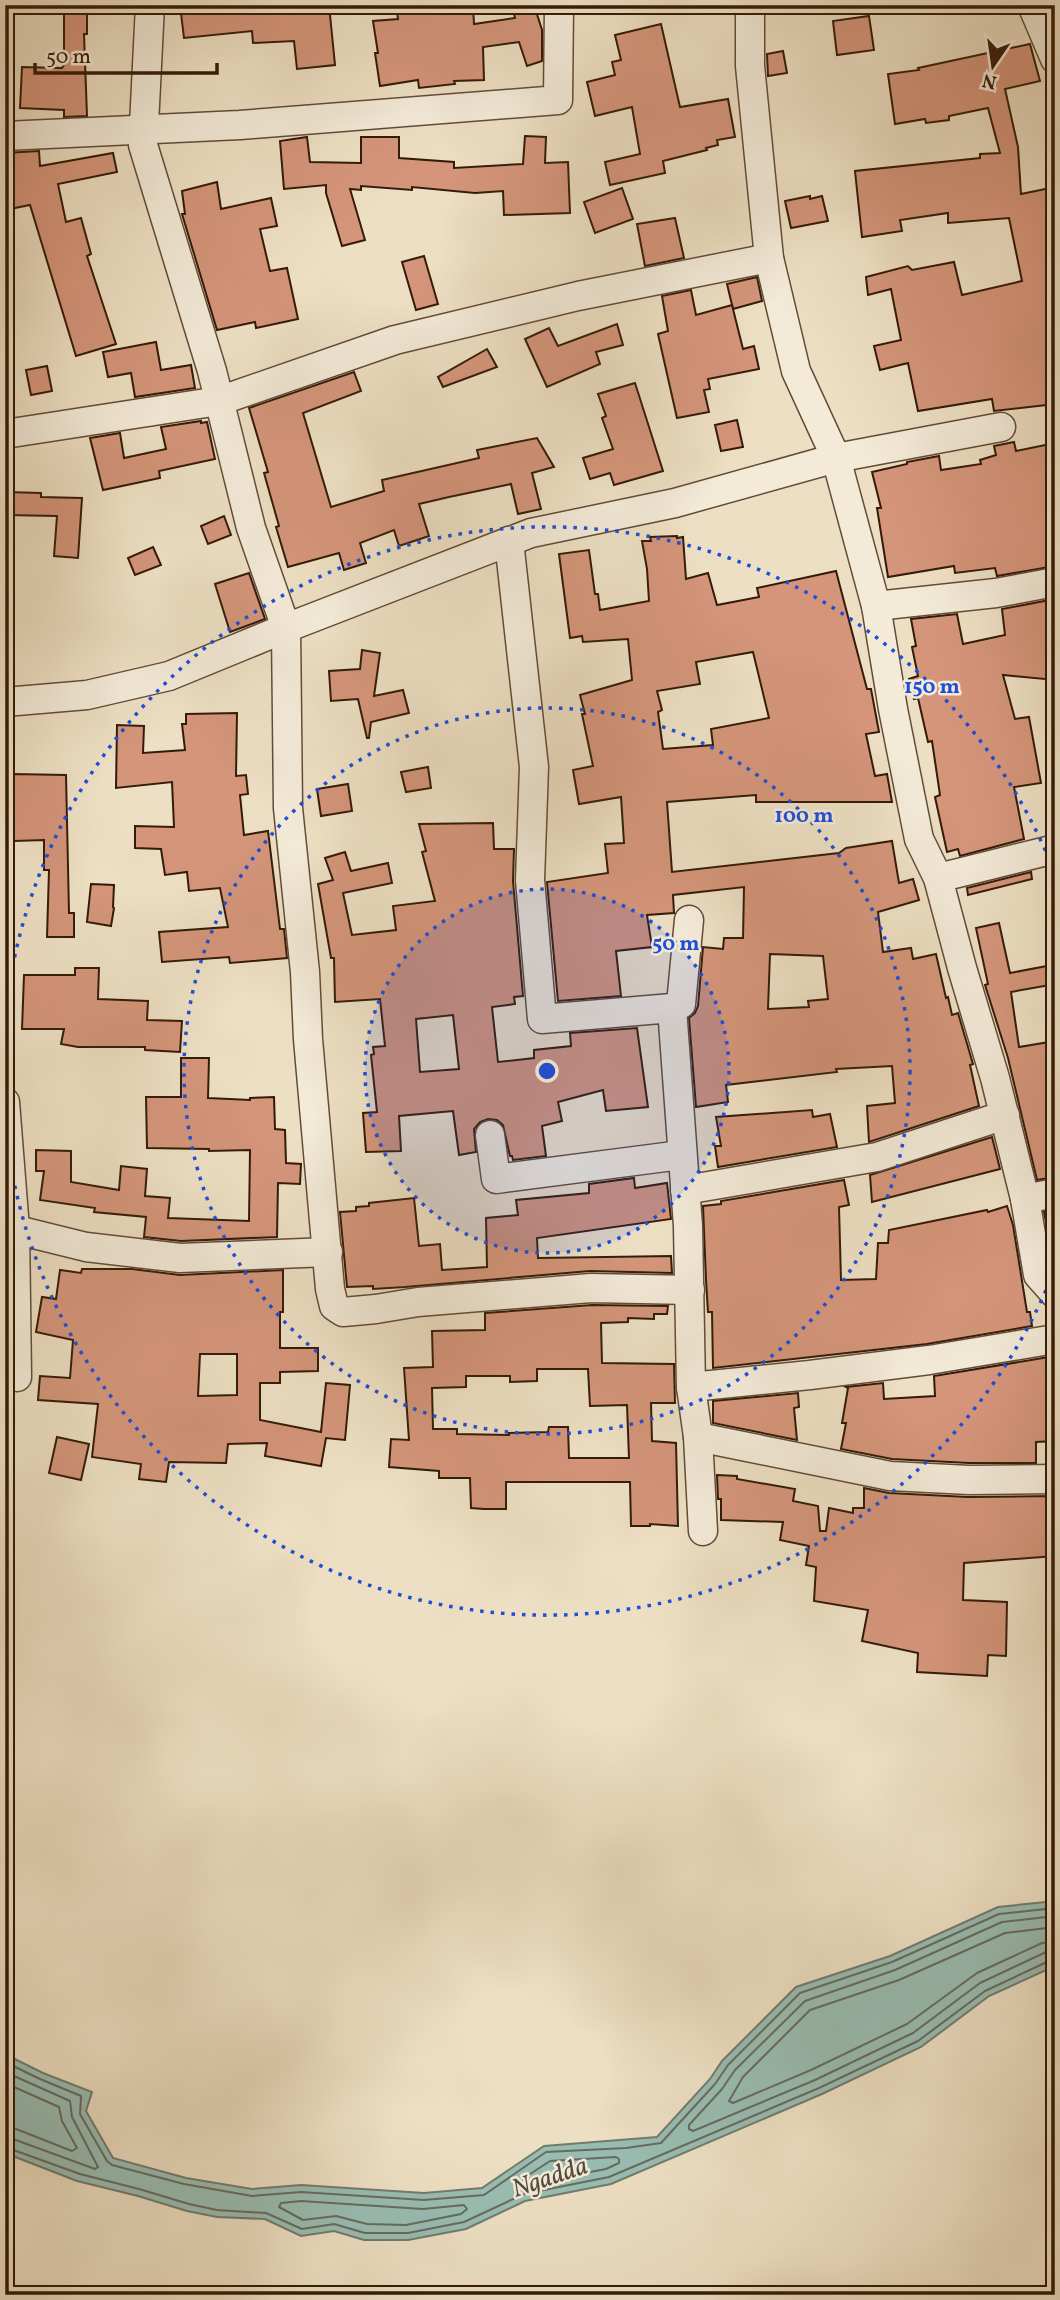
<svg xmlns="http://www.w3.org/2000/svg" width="1060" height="2300" viewBox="0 0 1060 2300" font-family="Vollkorn,serif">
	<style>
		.water { fill: #99bdb3; stroke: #717c6f; stroke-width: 2 }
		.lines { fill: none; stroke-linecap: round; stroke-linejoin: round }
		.shore { stroke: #666c5e; stroke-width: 2 }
		.building { fill: #d4957a; stroke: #341b08; stroke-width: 2; fill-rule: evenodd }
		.minor-casing { stroke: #624c37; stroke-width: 31 }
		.minor { stroke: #f3ead8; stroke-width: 28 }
		.ring { fill: none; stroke: #1d4ed8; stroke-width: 3.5; stroke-dasharray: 3.5 7 }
		.labels { text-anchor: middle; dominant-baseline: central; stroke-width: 5; stroke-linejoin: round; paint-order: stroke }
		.water-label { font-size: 26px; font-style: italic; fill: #524c3b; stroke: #f3ead8 }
		.centre { fill: #1d4ed8; stroke: #f3ead8; stroke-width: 3.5 }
		.ring-label { font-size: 21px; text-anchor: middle; font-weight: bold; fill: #1d4ed8; stroke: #f3ead8; stroke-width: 5; stroke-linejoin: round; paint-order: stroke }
	</style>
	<rect width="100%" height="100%" fill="#eddfc3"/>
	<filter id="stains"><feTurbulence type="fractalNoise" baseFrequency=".00286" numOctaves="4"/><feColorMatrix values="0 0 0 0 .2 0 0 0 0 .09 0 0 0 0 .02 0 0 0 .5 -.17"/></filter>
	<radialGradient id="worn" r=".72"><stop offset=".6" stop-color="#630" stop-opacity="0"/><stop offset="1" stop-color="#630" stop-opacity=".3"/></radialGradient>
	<path class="water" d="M1055,1901v65l-66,30 -68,51 -99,47 -211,90 -86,17 -59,28 -58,11h-44l-30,-9 -33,5 -36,-17 -48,-2 -30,-6 -49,-15 -61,-15 -72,-28v-99l38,19 49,19 -6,19 27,47 73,20 66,11 49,-4 123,8 58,-5 62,-42 113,-9 53,-58 12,-18 74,-74 94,-31 108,-49z"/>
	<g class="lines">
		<g class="shore">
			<path d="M1055,1916l-53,6 -107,48 -90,31 -70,69 -13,19 -33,36v4l4,2 122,-51 98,-47 67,-50 66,-31 9,-1"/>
			<path d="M1055,1927l-50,6 -106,47 -89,30 -67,67 -14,24 4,2 78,-33 96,-46 70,-51 65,-30 13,-2"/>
			<path d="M5,2062l35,17 41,17 -1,18 27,47 5,4 72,19 68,12 49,-4 123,8 60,-5 62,-43 80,-4 35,-5 54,-59 13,-19 72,-72 92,-31 107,-48 56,-6"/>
			<path d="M5,2072l65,29 2,16 26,50 -3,2 -82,-30 -8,-1"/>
			<path d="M5,2083l54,24 3,14 15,27 -5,3 -56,-22 -11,-2"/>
			<path d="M5,2147l75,27 59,15 50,15 28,6 49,3 36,16 32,-5 31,9h43l56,-11 60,-28 85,-17 210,-89 99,-47 67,-50 64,-30 6,-1"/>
			<path d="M616,2157l3,2v4l-13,6 -79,15 -4,-2 1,-4 26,-17z"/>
			<path d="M301,2201l122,8 41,-4 3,4 -6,5 -55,11 -39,-1 -31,-8 -33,4 -24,-13 2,-4z"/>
		</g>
	</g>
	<g class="building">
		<path d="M64,5h23v29h-3l3,82 -23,1v-7l-44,-2 2,-41 40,1 2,-3z"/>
		<path d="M180,5h149l6,60 -38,4 -3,-28 -41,2 -1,-12 -68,7z"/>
		<path d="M396,5h77l1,19 41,-6 -3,-13h22l8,25v31l-15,5 -8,-24 -36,5 1,33 -30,1 1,3 -36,4 -1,-8 -38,6 -5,-33h3l-5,-32 25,-2z"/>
		<path d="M869,16l5,34 -37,5 -4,-34z"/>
		<path d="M661,24l19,83 48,-8 7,38 -18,3 1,5 -12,3 1,2 -44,11 2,12 -55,12 -5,-23 35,-8 -8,-47 -37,9 -8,-34 28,-7 -3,-13 9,-2 -6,-25z"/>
		<path d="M1030,44l10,37 -35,8 13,58 3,47 34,-7v217l-61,7 -2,-12 -74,12 -10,-48 -28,7 -6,-24 27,-6 -10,-51 -23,6 -2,-18 42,-11 4,4 42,-8 8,33 60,-14 -13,-63 -61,5v-10l-48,7 2,11 -40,6 -7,-66 125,-13v-4l20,-1 -12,-45 -39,8v4l-23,3 -1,-4 -30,5 -7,-50 31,-4 -1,-2z"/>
		<path d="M783,51l4,22 -19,3 -1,-22z"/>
		<path d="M525,136l21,1 -1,26 23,-1 2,51 -66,2 -1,-24 -28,2 -63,-6v3l-51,-4v4l-11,-1 15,51 -23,6 -16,-53v-8l-42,4 -4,-48 27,-4 3,25 51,1v-26h38v21l55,4v6l69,-4z"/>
		<path d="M39,151l1,15 73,-13 4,19 -59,12 8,38 15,-4 10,36 -4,2 29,88 -40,12 -46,-151 -25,5v-57z"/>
		<path d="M217,182l4,27 50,-11 6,28 -17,3 10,42 17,-3 11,51 -42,9 -1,-6 -38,8 -35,-116h3l-3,-23z"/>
		<path d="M622,188l11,31 -38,14 -11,-31z"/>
		<path d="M810,196v3l12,-3 6,25 -37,7 -6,-27z"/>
		<path d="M675,218l9,40 -39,8 -8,-42z"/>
		<path d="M424,256l14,48 -22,6 -14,-48z"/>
		<path d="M757,277l5,24 -29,8 -6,-25z"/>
		<path d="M691,290l5,25 36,-10 11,44 11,-3 5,23 -51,10 2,10 -6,1 5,22 -32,6 -19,-84 10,-3 -6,-35z"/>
		<path d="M617,324l6,21 -27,7 4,12 -53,23 -22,-48 24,-11 9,18z"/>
		<path d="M156,342l5,28 30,-5 4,23 -60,9 -4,-24 -23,4 -5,-25z"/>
		<path d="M487,349l10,18 -54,20 -5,-10z"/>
		<path d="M47,366l5,25 -21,4 -5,-25z"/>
		<path d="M354,372l7,19 -58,22 28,94 53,-16 -2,-11 97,-22 -2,-8 60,-12 17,29 -22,6 9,36 -23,5 -7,-30 -62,13 -30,7 10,32 -30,10 -5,-16 -34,13 6,20 -22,7 -5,-17 -51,14 -12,-40 3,-1 -15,-53 4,-1 -19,-64z"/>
		<path d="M635,383l28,88 -49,14 -4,-12 -20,6 -7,-21 30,-9 -11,-31 4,-2 -8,-22z"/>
		<path d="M737,420l6,27 -22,4 -6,-26z"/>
		<path d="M201,421v2l6,-1 8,37 -56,12 1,7 -57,12 -13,-52 30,-5 4,25 42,-9 -5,-22z"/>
		<path d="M1014,442l2,9 39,-8v123l-58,10 -2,-8 -40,5 -1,-7 -66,11 -11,-69h4l-9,-36 35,-8v-2l32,-6 2,14 40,-6 -1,-4 16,-5 -2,-9z"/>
		<path d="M5,492l36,1v4l41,1 -4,60 -24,-2 3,-40 -52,-1z"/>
		<path d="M224,516l7,19 -23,9 -7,-18z"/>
		<path d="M677,536v2l6,-1 3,42 22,-6 9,32 42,-8 -2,-9 79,-17 31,118h4l8,43 -13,2 9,42 12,-2 5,28h-136v-7l-89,7 5,70 167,-19 7,-5 46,-7 7,42 14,-4 6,21 -41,12 5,40 28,-4 2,11 23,-5 10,44 2,-1 4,18 6,-2 15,51 -3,1 9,41 -110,36 -2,-36 28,-3 -3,-37 -56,3 1,3 -111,13 2,17 -32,5 -7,-89 6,-5 3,-7 5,-59 20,2 1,-11h19l1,-51 -71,8 1,18 -27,2 5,32 -36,4 5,45 -63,5 -11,-119 61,-9 -3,-29 19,-1 -3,-46 -42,7 -6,-34 20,-4 -11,-52h3l-5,-19 52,-15 -4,-41 -45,3 -1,-6 -12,2 -11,-84 30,-4 6,44h3l2,16 49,-9 -2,-32 -5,-28h9l-1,-4zM753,652l16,66 -58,11 2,16 -50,4 -5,-37 4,-2 -5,-19 43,-7 -4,-22zM770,954l53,2 5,43 -20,2 1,6 -41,2z"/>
		<path d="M153,547l8,18 -26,10 -7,-17z"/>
		<path d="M249,573l16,46 -35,13 -15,-48z"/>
		<path d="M1055,599v81l-52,-5 12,44 14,-2 12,66 -27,4 10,52 -64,17 -2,-7 -11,3 -12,-55 5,-2 -8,-54 -4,1 -10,-44 -4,1 -5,-20 9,-3 -6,-29 4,-1 -5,-27 46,-5 6,30 42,-9 -3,-26z"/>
		<path d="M362,650l18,3 -6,43 29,-6 6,23 -38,9 -2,16h-2l-9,-39 -27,2 -2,-30 31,-2z"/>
		<path d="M237,713l-1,63 10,-1 2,19 -8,1 4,40 24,-4 12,98h4l3,29 -57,5 -1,-6 -67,5 -3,-30 69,-5 -8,-39 -31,3 -2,-19 -22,3 -4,-26 -26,-1v-22l39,1 -2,-45 -56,6 1,-63 27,1 -1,27 42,-3 -3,-26h4v-10z"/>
		<path d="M428,767l3,21 -25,4 -5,-20z"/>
		<path d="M12,774l54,1 3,138h5v24h-27l2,-67h-5v-30l-30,1z"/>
		<path d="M348,784l4,27 -31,5 -4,-27z"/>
		<path d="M493,823l1,26h20l-1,32 10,115 -9,1 1,7 -23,3 6,55 36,-4v-8l37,-4 -1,-13 67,-5 11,79 -42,4 -3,-21 -45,12 4,19 -20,5 4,30 -33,4 -1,-4h-2l-7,-31 -6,-5 -9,-1 -8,3 -6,7 2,23 -17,3 -6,-44 -54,5 2,35 -35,1 -3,-39 14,-1 -6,-57 3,-1 -1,-7 12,-1 -5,-47 -45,3 -1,-44h-3l-13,-74 15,-4 -8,-22 20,-6 6,19 37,-8 4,20 -49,10 9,42 44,-5 -3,-24 42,-5 -13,-49 4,-1 -7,-27zM453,1015l6,54 -39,3 -4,-53z"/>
		<path d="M1031,872l1,7 -64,16 -1,-7z"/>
		<path d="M91,884l23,1 -1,22 1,1 -3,18 -24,-4z"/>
		<path d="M999,923l11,50 37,-7 3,19 -39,7 8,55 36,-6v136l-18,3 -29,-122 -23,-73 3,-1 -12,-56z"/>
		<path d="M75,968h24l-1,31 50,2 -1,19 35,1 -2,31 -35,-2v-3h-67l-17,-3 3,-15h-42l2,-54h51z"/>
		<path d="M181,1058h28l-1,40 42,2v-2l24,-1 1,32 10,1 1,33 15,1 -1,20 -22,-1 -1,54 -96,4 -37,-4 2,-20 -52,-5 1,-4 -55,-8 4,-29h-8v-21l35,1v31l48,8 2,-24 26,3 -2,27 25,2 -2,20 81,3 1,-71 -41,1v-2l-62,-1 -1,-51h35z"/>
		<path d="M812,1110l1,7 17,-3 7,33 -119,20 -3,-21h6l-5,-29z"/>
		<path d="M992,1137l8,32 -128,33 -2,-27z"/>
		<path d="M634,1178l1,10 32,-5 4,36 -134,19 1,20 133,-2 1,17 -82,-2 -185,16 -32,2v-3l-26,1 -7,-75 16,-1v-4l13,-1v-3l45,-5 5,48 21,-2 2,26 45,-3 -1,-49 32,-3 -2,-15 73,-7v-9z"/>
		<path d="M844,1180l5,25 -10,2 2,73 35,-1 2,-36h10l1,-13 98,-20 1,2 19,-6 6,19 14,87h3l2,14 -105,18 -214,24 -1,-56h-4l-2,-32 -3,-74 18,-2v-3z"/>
		<path d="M1055,1210v11l-9,1 -2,-10z"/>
		<path d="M82,1269h50l48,6 103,-5v42h-3v36h38v23l-38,1v11h-20v37l61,12 5,-49 24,2 -5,55 -19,-2 -5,28 -56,-10 2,-13 -39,1 -2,19 -57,-1 -3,20 -27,-3 2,-15 -49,-7 6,-53 -60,-4 2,-24 30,2 3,-38 -37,-8 6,-35 14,2 4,-29 21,3zM200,1354h37v41l-39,1z"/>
		<path d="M592,1305l76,1 -1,8h-13v5l-26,-1v4l-27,1 1,40 72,1 1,39h-24l1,38 24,2 2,83 -28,-2v2h-19l-1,-44h-124v27h-22l-13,-1 -1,-30h-31v-7l-50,-4 2,-28 18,1 -5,-72 29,-1 -1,-36 53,-1v-17zM537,1369h51l2,37 37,-1 2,53h-60l-1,-31h-19l-1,5 -39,1v2l-52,-1v-5h-24l-1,-41 34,-1v-11h44v6l27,-1z"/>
		<path d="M1055,1356v85l-19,1v21h-67l-77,-4 -51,-10 5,-26h-4l6,-35 -2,-1 37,-4 1,16 51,-3 -1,-20z"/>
		<path d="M798,1393l1,14 -5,1 3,32 -84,-17v-22z"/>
		<path d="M57,1437l32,7 -8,36 -32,-7z"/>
		<path d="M717,1475l20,1v3l58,10 -2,12 25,5 2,25h6l3,-23 24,5v-5h11v-20l25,5 79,4 87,-1v60l-91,7 -1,37 44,2 -1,54 -18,-1 -1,21 -70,-4 1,-19 -56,-12 6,-31 -54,-9 2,-34 -10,-2 3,-19 -29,-6 3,-18 -62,-2v-21h-3z"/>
	</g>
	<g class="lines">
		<defs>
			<g id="minor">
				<path d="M150,5l-7,140 69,226 39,157 35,100 2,180 17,164 3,67 22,250 4,17 9,6 33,-3 42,-7 173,-14 99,2"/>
				<path d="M750,5v61l19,192 27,113 40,87 40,148 17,103 26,130 19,39 24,90 33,110 30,121 13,76 17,19"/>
				<path d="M1032,5l23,54"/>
				<path d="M5,136l235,-11 318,-25 1,-95"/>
				<path d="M5,434l214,-33 176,-61 183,-44 191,-38"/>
				<path d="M509,541l25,226 -4,113 12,139 130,-11 16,218 3,161 119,-12 119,-15 126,-21"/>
				<path d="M876,606l120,-13 59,-11"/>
				<path d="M5,702l82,-7 82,-19 117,-48 245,-95 144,-30 161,-45 165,-31"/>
				<path d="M938,878l117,-29"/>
				<path d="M672,1008l9,-4 8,-84"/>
				<path d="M5,1102l10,127 2,148"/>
				<path d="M490,1135l6,44 185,-24"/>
				<path d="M685,1190l192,-33 128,-42"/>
				<path d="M1025,1199l30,-6"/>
				<path d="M5,1227l81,20 94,11 148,-6"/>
				<path d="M691,1387l7,50 192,39 79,4 86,-1"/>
				<path d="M698,1437l5,94"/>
			</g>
		</defs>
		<use href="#minor" class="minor-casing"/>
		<use href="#minor" class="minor"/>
	</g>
	<circle cx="547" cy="1071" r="182" fill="#1d4ed8" fill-opacity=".12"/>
	<g class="ring">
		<circle cx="547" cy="1071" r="182"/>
		<circle cx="547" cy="1071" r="363"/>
		<path d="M1054 1271A545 545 0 0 1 6 1133M6 1009A545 545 0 0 1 1054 871"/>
	</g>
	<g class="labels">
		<g class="water-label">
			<text transform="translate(550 2178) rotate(-19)">Ngadda</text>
		</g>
	</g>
	<circle cx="547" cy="1071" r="10" class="centre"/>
	<g class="ring-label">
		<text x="932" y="693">150 m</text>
		<text x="804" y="822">100 m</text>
		<text x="676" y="950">50 m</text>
	</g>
	<rect width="1060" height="2300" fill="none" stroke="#eddfc3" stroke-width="28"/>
	<rect x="7" y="7" width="1046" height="2286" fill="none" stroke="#341b08" stroke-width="3.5"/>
	<rect x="14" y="14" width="1032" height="2272" fill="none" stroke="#341b08" stroke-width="2"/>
	<g transform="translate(993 66) rotate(193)" stroke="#f3ead8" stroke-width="5" paint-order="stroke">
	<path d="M0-5L12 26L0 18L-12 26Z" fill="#341b08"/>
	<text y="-10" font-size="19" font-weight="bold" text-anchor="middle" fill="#341b08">N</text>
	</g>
	<path d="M35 63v10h182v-10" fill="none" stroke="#341b08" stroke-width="3.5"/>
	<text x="46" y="63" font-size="21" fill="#341b08" stroke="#f3ead8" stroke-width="5" paint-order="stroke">50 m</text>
	<rect width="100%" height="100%" filter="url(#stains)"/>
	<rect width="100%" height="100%" fill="url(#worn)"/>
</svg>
